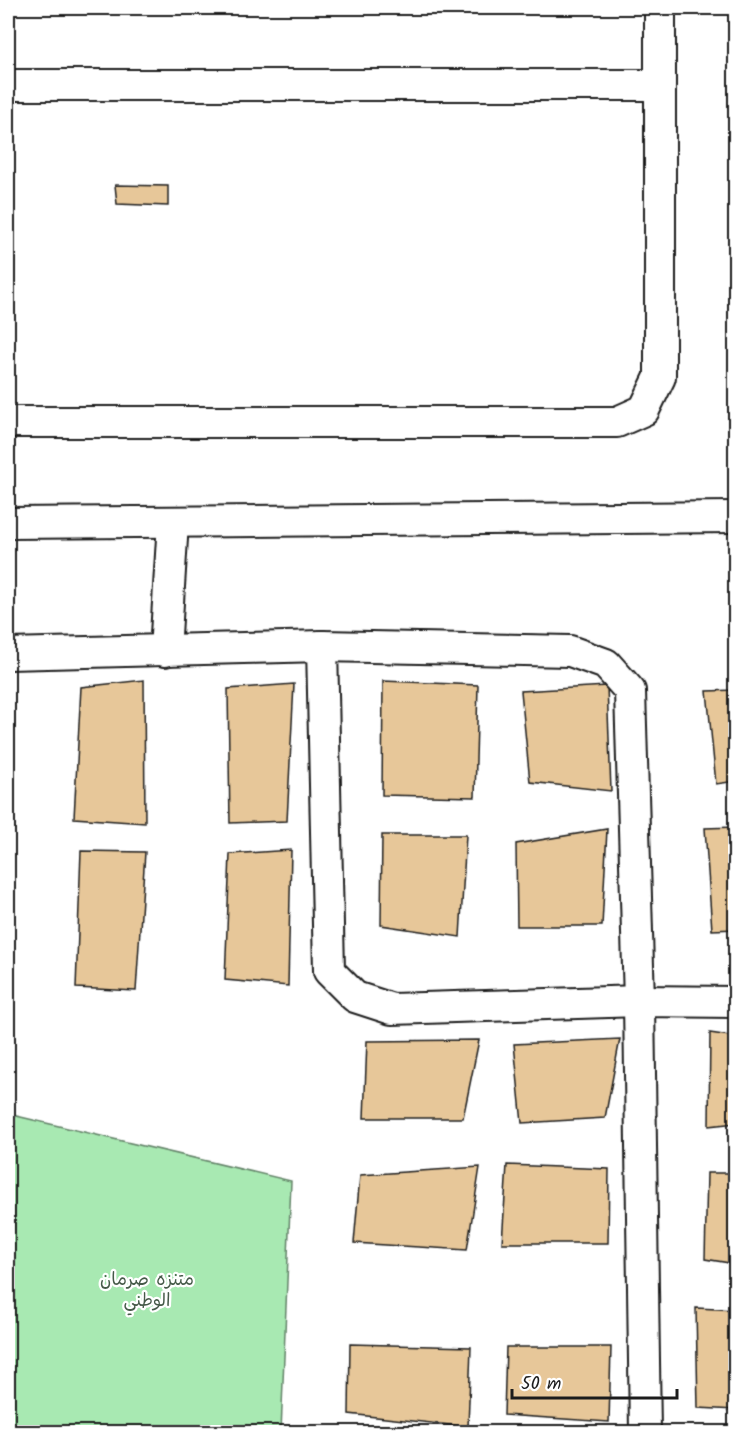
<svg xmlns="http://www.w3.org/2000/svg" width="743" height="1440" viewBox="0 0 743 1440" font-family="Kalam,'Playpen Sans Arabic',sans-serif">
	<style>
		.green { fill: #a8e9b2; stroke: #628267; stroke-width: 1.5 }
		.building { fill: #e7c799; stroke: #1c1c1c; stroke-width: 1.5 }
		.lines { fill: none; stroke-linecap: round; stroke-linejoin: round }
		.minor-casing { stroke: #1c1c1c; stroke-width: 34 }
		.minor { stroke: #fff; stroke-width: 30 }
		.labels { text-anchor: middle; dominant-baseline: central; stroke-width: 4.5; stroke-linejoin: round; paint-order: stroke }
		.park-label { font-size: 18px; fill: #465a49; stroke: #fff }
	</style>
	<rect width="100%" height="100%" fill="#fff"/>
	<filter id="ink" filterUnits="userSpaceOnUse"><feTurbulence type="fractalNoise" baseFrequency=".0167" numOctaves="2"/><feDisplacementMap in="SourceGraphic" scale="12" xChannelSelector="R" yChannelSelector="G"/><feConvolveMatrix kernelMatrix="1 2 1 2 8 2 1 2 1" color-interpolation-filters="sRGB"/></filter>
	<g filter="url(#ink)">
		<path class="green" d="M8,1114l283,67 -10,251h-273z"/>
		<g class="building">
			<path d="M115,185l53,1v20l-51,-2z"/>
			<path d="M144,680l1,143 -71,-5 7,-131z"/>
			<path d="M383,681l95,4 -3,112 -93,-2z"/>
			<path d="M294,684l-7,137 -57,2 -2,-134z"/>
			<path d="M607,686l4,105 -81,-9 -9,-91z"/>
			<path d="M736,690v91l-20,3 -9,-93z"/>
			<path d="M736,827v102l-24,1 -7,-102z"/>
			<path d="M607,829l-5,97h-85l-1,-82z"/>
			<path d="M382,835h84l-6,102 -79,-12z"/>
			<path d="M291,850l-3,136 -63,-6 5,-126z"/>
			<path d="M81,851l64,1 -9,139 -60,-3z"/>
			<path d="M710,1033l26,4v86l-27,3z"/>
			<path d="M620,1039l-15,79 -83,5 -8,-79z"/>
			<path d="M479,1040l-16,78h-99l3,-77z"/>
			<path d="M507,1165l102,4 -1,74h-106z"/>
			<path d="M480,1167l-13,83 -113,-7 6,-68z"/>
			<path d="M707,1173h29v91l-31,-5z"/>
			<path d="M696,1308l40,2v100l-38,-2z"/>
			<path d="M350,1344l121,3 -3,80 -119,-13z"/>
			<path d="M506,1347h105l-2,75 -105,-7z"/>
		</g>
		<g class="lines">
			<defs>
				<g id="minor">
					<path d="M8,85h652"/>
					<path d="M8,422h609l27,-12 16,-33v-369"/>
					<path d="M8,523l728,-6"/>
					<path d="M322,646l7,325 26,26 37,12 247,-8 97,1"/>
					<path d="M165,651l8,-129"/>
					<path d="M8,654l314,-8 248,5 36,13 24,27 9,310 6,431"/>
				</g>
			</defs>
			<use href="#minor" class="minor-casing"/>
			<use href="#minor" class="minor"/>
		</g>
	</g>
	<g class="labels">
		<g class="park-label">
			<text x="147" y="1280">متنزه صرمان<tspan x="147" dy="21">الوطني</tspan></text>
		</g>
	</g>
	<rect width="743" height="1440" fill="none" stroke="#fff" stroke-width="30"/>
	<rect x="15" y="15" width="713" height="1410" fill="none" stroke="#1c1c1c" stroke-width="2" filter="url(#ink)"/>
	<path d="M512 1389v9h165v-9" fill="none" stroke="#1c1c1c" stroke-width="3"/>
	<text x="521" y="1389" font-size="18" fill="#1c1c1c" stroke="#ffffff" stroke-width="4.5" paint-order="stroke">50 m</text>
</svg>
